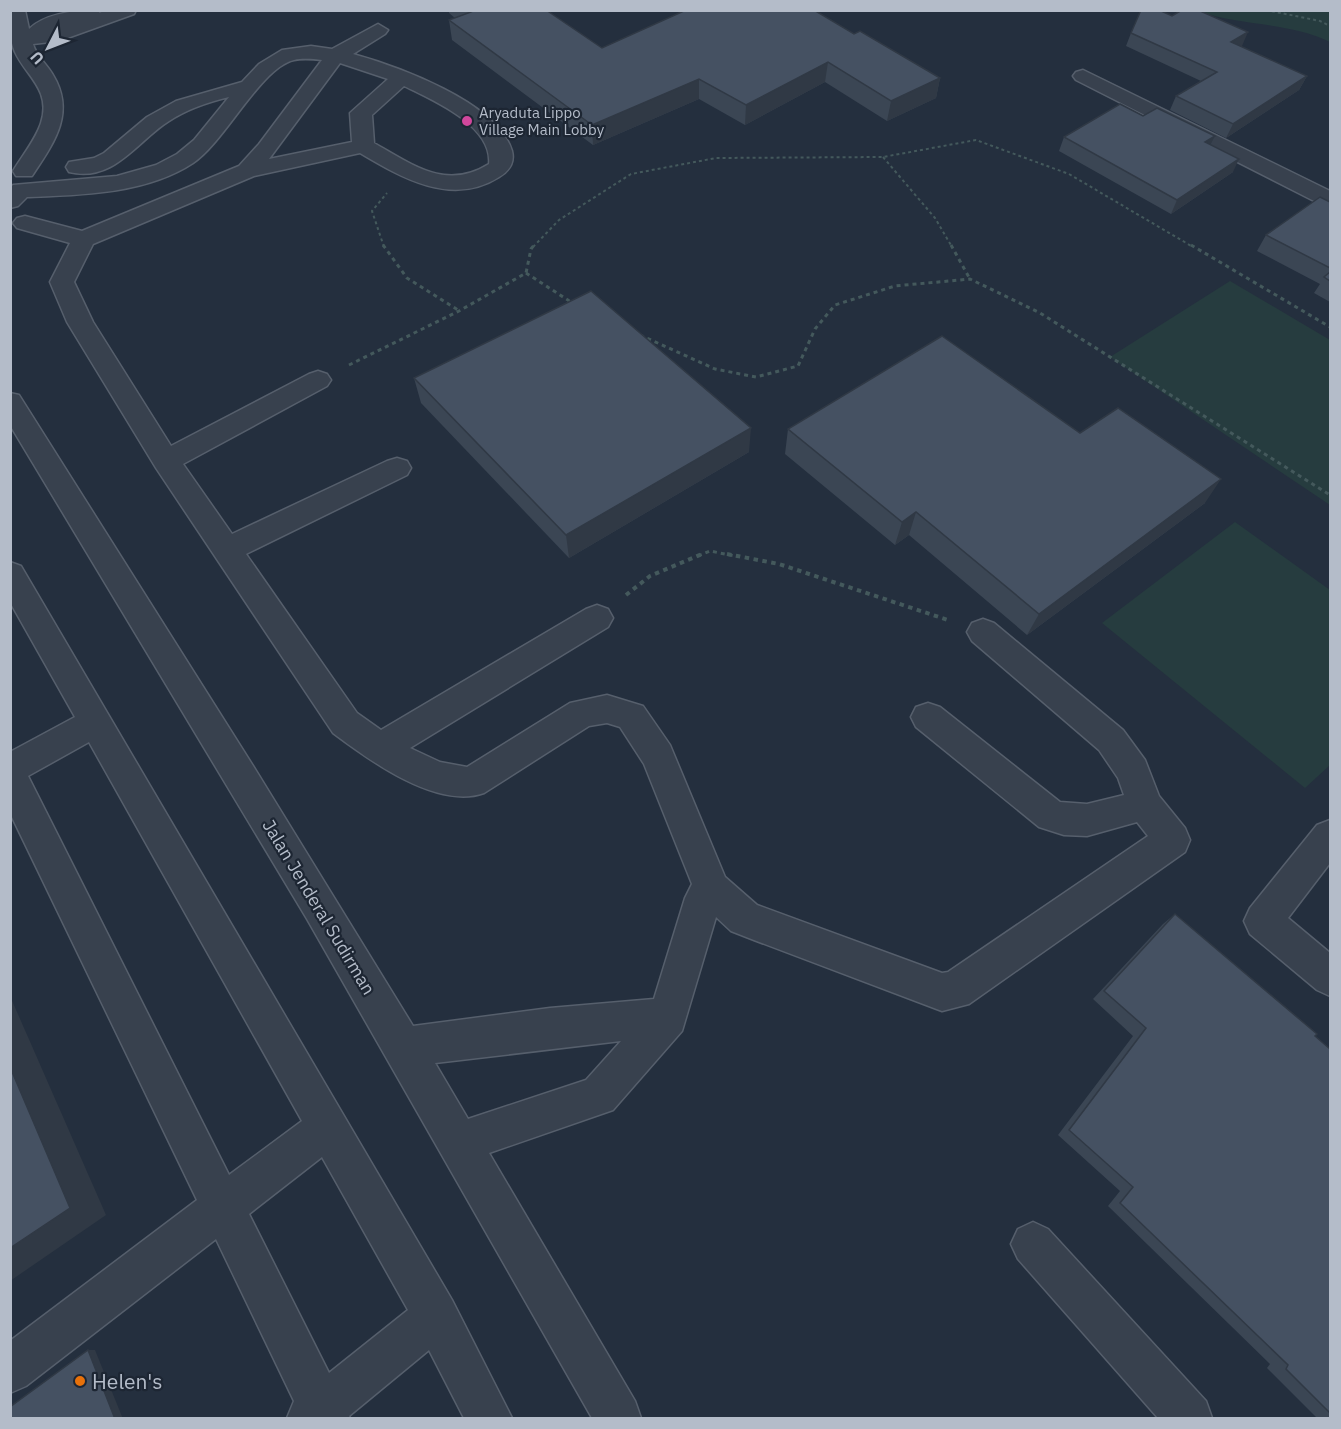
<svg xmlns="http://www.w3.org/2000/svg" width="1341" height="1429" viewBox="0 0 1341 1429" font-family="'IBM Plex Sans',sans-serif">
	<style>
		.green { fill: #263c3f }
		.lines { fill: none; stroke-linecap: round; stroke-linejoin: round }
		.minor-casing { stroke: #565f6c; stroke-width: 3 }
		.path-far2 { stroke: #44595c; stroke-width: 2; stroke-dasharray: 3 3; stroke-linecap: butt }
		.path-far1 { stroke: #44595c; stroke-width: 3; stroke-dasharray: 4 4; stroke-linecap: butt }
		.path { stroke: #44595c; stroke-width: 4; stroke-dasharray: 4.5 4.5; stroke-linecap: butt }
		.minor { fill: #38414e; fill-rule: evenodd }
		.wall { fill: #3b4654 }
		.shaded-wall { fill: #303945 }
		.building { fill: #455162; stroke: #303945; stroke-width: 1.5 }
		.hotel-dot { fill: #d1479c; stroke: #1d2633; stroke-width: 2 }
		.food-dot { fill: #e8710a; stroke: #1d2633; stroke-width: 2 }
		.labels { text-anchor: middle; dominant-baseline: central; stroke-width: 4.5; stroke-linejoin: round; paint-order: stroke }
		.far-poi-label { font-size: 15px; fill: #b4bcc9; stroke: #1d2633; text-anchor: start }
		.street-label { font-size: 18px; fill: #b4bcc9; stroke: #1d2633 }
		.near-poi-label { font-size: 21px; fill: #b4bcc9; stroke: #1d2633; text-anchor: start }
	</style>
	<rect width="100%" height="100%" fill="#242f3e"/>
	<g class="green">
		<path d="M1197,11h133v31c-41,-20 -90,-16 -133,-31z"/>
		<path d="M1230,281l100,59v165l-220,-148z"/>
		<path d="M1235,522l95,68v175l-25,23 -203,-165z"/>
	</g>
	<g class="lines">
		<defs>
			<g id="minor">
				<path d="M10,10h15l4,19c18,-17 49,-19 72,-19l-2,3 8,-3h29l-2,4 -75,27 -26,3c3,12 14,20 20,31 23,38 1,68 -21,101h-16l-3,-5c9,-15 23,-32 28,-48 11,-33 -16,-48 -26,-71 -6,-13 -5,-28 -5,-42z"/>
				<path d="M378,24l10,6 -3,4 -32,20c43,12 145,48 159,97 3,12 -3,20 -13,26 -47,30 -97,1 -139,-24l-106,23 -161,68 -19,38 19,40 78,124 138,-72 9,-3 9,3 4,6 -4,6 -144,78 49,70 155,-73 10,-3 10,3 4,7 -4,7 -161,79 111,159 24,17 205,-121 11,-4 11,4 5,9 -5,9 -198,121 30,14 27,5 103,-64 37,-8 36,11 27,39 55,132 32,28 185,68 6,-1 200,-136 -11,-14 -50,14 -23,-1 -25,-8 -123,-100 -5,-10 5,-10 12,-4 12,4 120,95 27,2 37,-9 -6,-17 -19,-28 -127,-109 -5,-9 5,-9 11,-4 11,4 129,107 22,30 14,36 26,32 5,12 -5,12 -216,152 -27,7 -188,-71 -23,-9 -15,-14 -34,114 -69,79 -124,43 146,248 6,17h-49l-285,-499 -297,-494v-32l9,2 236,374 158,257 137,-18 104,-9 31,-101 7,-14 -48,-120 -24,-37 -13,-4 -18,3 -105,67c-47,17 -115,-33 -151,-60l-177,-265 -89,-146 -17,-40 20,-39 -53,-15 -4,-5 4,-5 8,-2 57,15 157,-65 20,-22 63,-84c-9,-1 -19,-2 -28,0 -33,7 -69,82 -101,103 -47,31 -112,32 -166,34l-9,9 -8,2v-20l3,-3 104,-9 39,-11 21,-11 17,-14 35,-43c-21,5 -42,12 -60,24 -32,20 -55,62 -100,51l-3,-5 3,-5 25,-4 10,-5 43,-36 29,-16 66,-19 17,-18 23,-14 29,-4 21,3zM340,63l48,16 -38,34 2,29 -83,17zM404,86c29,14 89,40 85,78 -43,27 -76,1 -115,-21l-2,-28zM621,1041l-35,39 -118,39 -33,-56z"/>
				<path d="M1083,70l247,121v16l-8,-2 -246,-125 -3,-4 3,-4z"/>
				<path d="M10,562l11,4 431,734 60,118h-48l-35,-68 -80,66 1,2h-63l7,-17 -78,-162 -190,147 -16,7v-52l187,-141 -187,-387v-61l65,-35 -65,-115zM89,742l213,379 -73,54 -201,-399zM322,1157l86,153 -79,63 -80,-159z"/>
				<path d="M1330,820v43l-42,55 42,35v43l-13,-6 -67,-56 -6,-13 6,-13 67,-83z"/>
				<path d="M1033,1222l15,7 158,172 6,17h-54l-140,-159 -7,-15 7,-15z"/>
			</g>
		</defs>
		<use href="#minor" class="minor-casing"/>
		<g class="path-far2">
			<path d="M1266,10l54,11 10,5"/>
			<path d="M883,157l52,61 17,29"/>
			<path d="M384,247l-12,-36 15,-18"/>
			<path d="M533,247l26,-27 72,-46 85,-16 167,-1 93,-17 93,34 124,73"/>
		</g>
		<g class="path-far1">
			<path d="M383,245l24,33 51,32"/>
			<path d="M951,245l19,34"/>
			<path d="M1191,245l139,82"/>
			<path d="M526,273l48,31"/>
			<path d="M640,335l75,34 41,8 42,-11 17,-37 20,-24 60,-19 75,-7 70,34 290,182"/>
			<path d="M349,365l110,-54 67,-38 5,-24 3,-4"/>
			<path d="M698,556l12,-5 25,5"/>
		</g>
		<g class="path">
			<path d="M727,554l52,10 169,56"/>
			<path d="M626,595l24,-19 52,-22"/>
		</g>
		<use href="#minor" class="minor"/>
	</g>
	<g class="wall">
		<path d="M449,10h97l56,38 252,-14 86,44 -4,20 -49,23 -62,-39 -80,43 -46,-26 -106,46 -141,-105 -3,-20 6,-2 -6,-5z"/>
		<path d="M1131,33l111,13h-2l67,30 -8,14 -73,48 -56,-28 6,-14 25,-15 -75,-35z"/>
		<path d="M1143,116l72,20 -4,9 22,27 -62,42 -112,-63 5,-14z"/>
		<path d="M1330,202v100l-16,-9 6,-9 -63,-33 9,-16z"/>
		<path d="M414,378l335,74 -180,106 -148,-155z"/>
		<path d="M788,429l292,4 125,70 -178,132 -118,-100 -14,10 -110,-91z"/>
		<path d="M1175,914l155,135v370h-12l-51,-51 3,-4 -162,-158 12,-15 -62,-56 75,-99 -40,-37 70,-75z"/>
	</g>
	<g class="shaded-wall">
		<path d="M1248,32l-6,14 -17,10 6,-14z"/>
		<path d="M828,62l-3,20 -80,43 1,-20z"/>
		<path d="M1307,76l-8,14 -73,48 7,-14z"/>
		<path d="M940,78l-4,20 -49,23 4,-20z"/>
		<path d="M699,79v20l-106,46 -1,-20z"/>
		<path d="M1215,136l-7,14 -3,-8z"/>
		<path d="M1239,159l-6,13 -62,42 6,-14z"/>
		<path d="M751,428l-2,24 -180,106 -3,-23z"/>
		<path d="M1221,479l-16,24 -178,132 12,-21z"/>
		<path d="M916,512l-7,23 -14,10 7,-23z"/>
		<path d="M10,996l96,219 -96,66z"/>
		<path d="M88,1350h7l28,69h-8z"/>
	</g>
	<g class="building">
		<path d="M469,10h77l56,38 84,-38h128l40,24 6,-3 80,47 -49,23 -63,-39 -82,43 -47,-26 -107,46 -143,-105 22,-8z"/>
		<path d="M1141,10h18l13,6 10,-6h16l50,22 -17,10 76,34 -74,48 -57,-28 41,-24 -86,-39z"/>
		<path d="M1120,104l23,12 14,-8 58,28 -10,6 34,17 -62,41 -113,-63z"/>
		<path d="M1320,197l10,5v66l-64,-33z"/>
		<path d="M1330,272v9l-6,-4z"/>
		<path d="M591,291l160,137 -185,107 -152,-157z"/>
		<path d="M942,336l138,97 38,-25 103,71 -182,135 -123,-102 -14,10 -114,-93z"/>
		<path d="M1175,914l142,120 -2,2 15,13v364l-44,-44 2,-4 -168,-162 13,-16 -64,-57 77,-102 -42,-37z"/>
		<path d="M10,1067l60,141 -60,40z"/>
		<path d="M88,1350l27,69h-105v-12z"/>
	</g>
	<circle class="hotel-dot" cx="467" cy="121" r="6"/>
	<circle class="food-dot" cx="80" cy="1381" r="6"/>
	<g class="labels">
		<g class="far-poi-label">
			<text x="479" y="112">Aryaduta Lippo<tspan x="479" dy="17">Village Main Lobby</tspan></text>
		</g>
		<g class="street-label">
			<text transform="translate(319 907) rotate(59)">Jalan Jenderal Sudirman</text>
		</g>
		<g class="near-poi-label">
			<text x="92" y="1381">Helen's</text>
		</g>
	</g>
	<rect width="1341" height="1429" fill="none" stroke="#b4bcc9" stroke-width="24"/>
	<g transform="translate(48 48) rotate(228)" stroke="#1d2633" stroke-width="4.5" paint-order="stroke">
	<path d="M0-4.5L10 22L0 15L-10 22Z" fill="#b4bcc9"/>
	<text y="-9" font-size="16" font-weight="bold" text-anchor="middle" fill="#b4bcc9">U</text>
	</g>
</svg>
